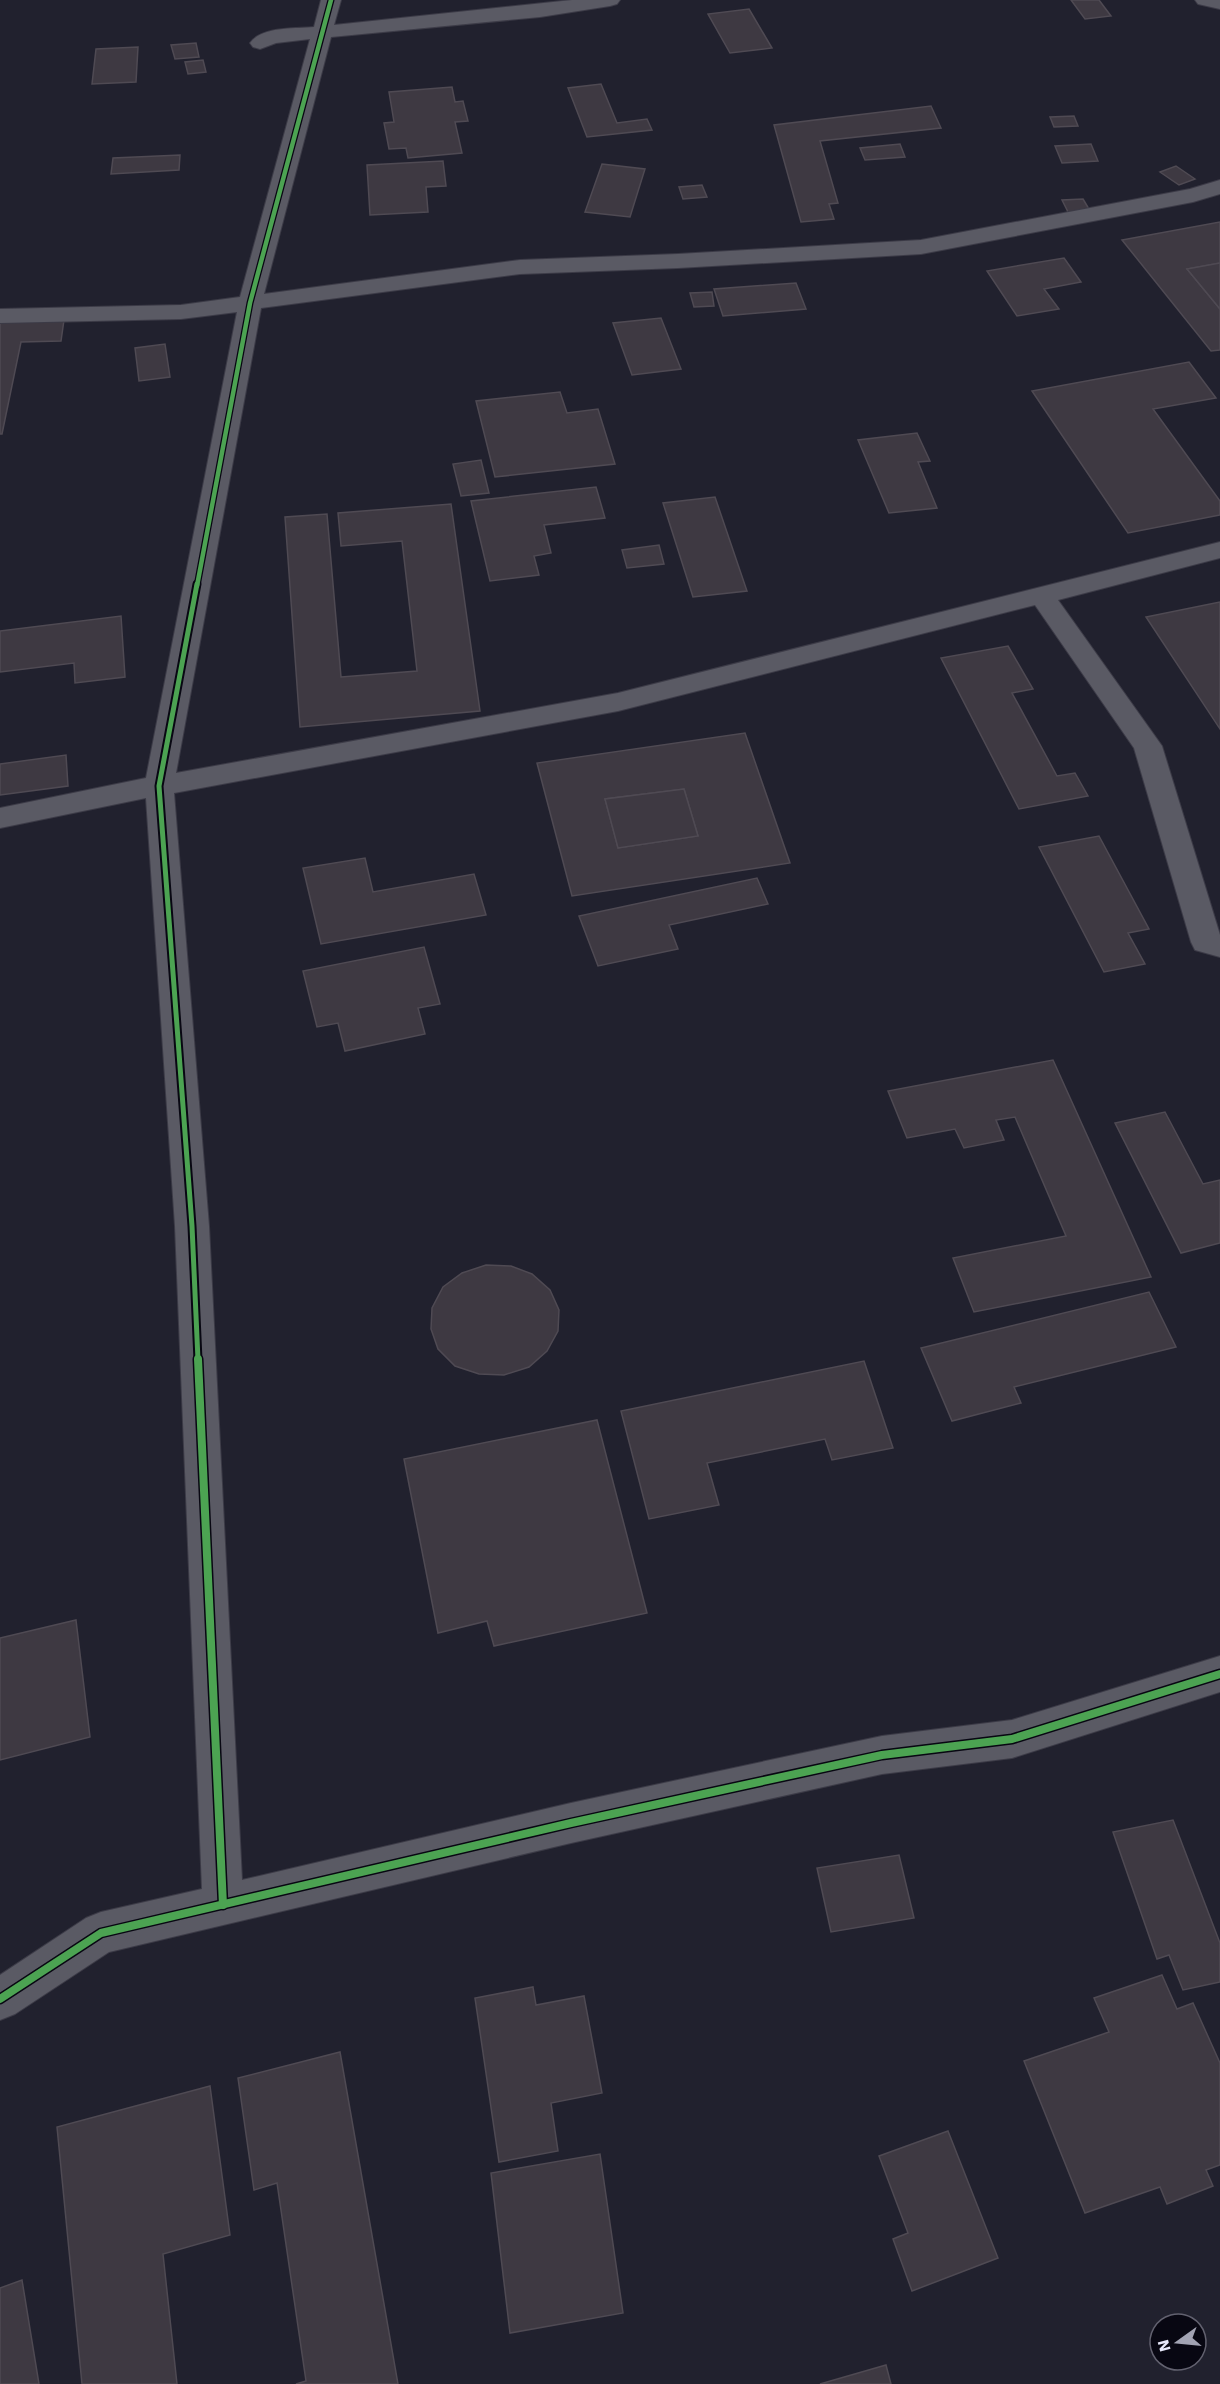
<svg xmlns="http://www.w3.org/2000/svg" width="1220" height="2384" viewBox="0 0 1220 2384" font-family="'Work Sans',sans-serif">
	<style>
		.building { fill: #3e3942; stroke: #4f4a53; stroke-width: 1.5; fill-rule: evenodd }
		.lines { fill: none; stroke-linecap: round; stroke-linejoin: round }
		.minor-casing { stroke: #3c3b47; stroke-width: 2 }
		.minor { fill: #5a5a64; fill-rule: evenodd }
		.cycleway-far2-casing { stroke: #080712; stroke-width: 7 }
		.cycleway-far1-casing { stroke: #080712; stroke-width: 9 }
		.cycleway-casing { stroke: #080712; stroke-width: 11 }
		.cycleway-far2 { stroke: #4ca352; stroke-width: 4.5 }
		.cycleway-far1 { stroke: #4ca352; stroke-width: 5 }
		.cycleway { stroke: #4ca352; stroke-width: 8 }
	</style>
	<rect width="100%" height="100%" fill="#21212e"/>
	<g class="building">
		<path d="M1071,0h28l12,16 -26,3z"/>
		<path d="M749,9l23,39 -42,5 -22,-39z"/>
		<path d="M196,43l3,14 -24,2 -4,-14z"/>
		<path d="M138,47l-2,35 -44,2 4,-35z"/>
		<path d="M203,60l3,12 -18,2 -3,-12z"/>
		<path d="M601,84l16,39 30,-4 5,11 -65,7 -19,-49z"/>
		<path d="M452,87l3,15 8,-1 5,20 -13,1 7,31 -54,5 -2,-10 -17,1 -5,-26 10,-1 -5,-30z"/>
		<path d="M931,106l10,22 -121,13 18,62 -9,1 5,15 -33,3 -27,-97z"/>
		<path d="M1074,116l4,10 -24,1 -4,-10z"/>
		<path d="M900,144l5,13 -40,3 -5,-12z"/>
		<path d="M1091,144l7,17 -36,2 -7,-17z"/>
		<path d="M180,155l-1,15 -68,4 2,-16z"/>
		<path d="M443,161l3,25 -20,1 2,25 -58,3 -3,-50z"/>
		<path d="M602,164l43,5 -15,48 -45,-5z"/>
		<path d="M1176,166l19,13 -16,6 -19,-13z"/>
		<path d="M702,185l5,12 -24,2 -4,-12z"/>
		<path d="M1083,199l9,15 -22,2 -8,-16z"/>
		<path d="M1220,222v41l-33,6 33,40v41l-9,1 -89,-111z"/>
		<path d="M1064,258l17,24 -37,7 15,20 -42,7 -30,-45z"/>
		<path d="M1220,263v46l-33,-40z"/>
		<path d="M796,283l10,26 -83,7 -9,-27z"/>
		<path d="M712,292l2,14 -20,1 -4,-14z"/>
		<path d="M661,318l20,51 -49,6 -19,-52z"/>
		<path d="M64,320l-3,21 -40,1 -19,92h-2v-113z"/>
		<path d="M165,344l5,33 -31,4 -4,-33z"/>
		<path d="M1189,362l27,36 -63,11 67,92v14l-92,18 -96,-142z"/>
		<path d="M560,392l7,21 31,-4 17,55 -120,13 -19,-76z"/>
		<path d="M917,433l13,28 -12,1 19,46 -48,5 -31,-73z"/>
		<path d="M481,460l8,33 -28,3 -8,-32z"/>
		<path d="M596,487l9,31 -61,7 7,28 -17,3 5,19 -49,6 -19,-80z"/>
		<path d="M715,497l32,94 -54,6 -30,-94z"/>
		<path d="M451,504l29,207 -180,16 -15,-210 42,-3 14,163 76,-6 -15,-130 -61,5 -3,-33z"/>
		<path d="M659,545l5,19 -37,4 -5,-18z"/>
		<path d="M1220,602v127l-74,-112z"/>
		<path d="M121,616l4,61 -50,6 -1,-20 -74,9v-41z"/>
		<path d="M1008,646l25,43 -21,4 45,83 18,-3 13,23 -69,13 -78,-151z"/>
		<path d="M745,733l45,130 -218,33 -35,-133zM684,789l14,47 -80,12 -13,-49z"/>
		<path d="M66,755l2,31 -68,9v-31z"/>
		<path d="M684,789l14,47 -80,12 -13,-49z"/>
		<path d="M1099,836l50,93 -21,4 17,31 -41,8 -65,-125z"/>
		<path d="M365,858l8,34 101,-18 12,41 -165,29 -18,-76z"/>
		<path d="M757,878l11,26 -99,21 9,24 -80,17 -19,-50z"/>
		<path d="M424,947l16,57 -22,4 7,26 -80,17 -7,-28 -21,4 -14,-56z"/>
		<path d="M1053,1060l98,217 -177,35 -21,-54 113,-22 -51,-119 -19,3 8,20 -40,8 -9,-19 -48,9 -19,-47z"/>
		<path d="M1165,1112l38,72 17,-4v63l-39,10 -66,-130z"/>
		<path d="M486,1265l25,1 21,8 18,16 9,20 -1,21 -11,20 -18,16 -25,8 -25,-1 -24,-8 -17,-17 -7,-20 1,-21 11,-21 19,-14z"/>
		<path d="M1149,1292l27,55 -162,40 7,16 -69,18 -31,-73z"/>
		<path d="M864,1361l29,87 -61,12 -7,-21 -118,24 12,42 -70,14 -28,-108z"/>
		<path d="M597,1420l50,193 -153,33 -7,-25 -49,12 -34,-174z"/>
		<path d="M76,1620l14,117 -90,23v-122z"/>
		<path d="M1173,1820l47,123v39l-37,8 -14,-35 -12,4 -44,-127z"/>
		<path d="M899,1855l15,63 -83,14 -14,-64z"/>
		<path d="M1162,1975l15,34 16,-6 27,60v102l-14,5 7,16 -46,18 -7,-17 -75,26 -61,-152 85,-29 -15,-34z"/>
		<path d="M533,1987l3,18 48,-9 18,97 -51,10 7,48 -59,11 -24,-164z"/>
		<path d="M340,2052l58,332h-102l10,-3 -29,-198 -23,7 -16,-112z"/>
		<path d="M210,2086l20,149 -67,19 14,130h-95l-25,-257z"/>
		<path d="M948,2131l50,127 -86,33 -19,-52 15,-6 -29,-77z"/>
		<path d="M600,2154l23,159 -113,20 -19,-160z"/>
		<path d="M22,2280l17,104h-39v-96z"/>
		<path d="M886,2365l5,19h-71z"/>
	</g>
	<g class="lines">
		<defs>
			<g id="minor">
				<path d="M321,0h20l-7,25 238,-25h48l-3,4 -7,2 -70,11 -209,20 -67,257 256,-34 158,-6 243,-14 269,-51 30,-9v14l-27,8 -272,52 -243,14 -158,6 -259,34 -85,465 442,-80 602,-151v16l-162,42 104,146 58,189v22l-25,-7 -4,-8 -57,-194 -99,-143 -417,106 -444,82 35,433 33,654 329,-77 311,-67 130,-16 208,-64v36l-208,66 -130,16 -311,69 -462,109 -94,62 -15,6v-45l86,-57 15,-6 101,-23 -27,-663 -29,-428 -146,30v-20l146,-30 91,-466 -56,7 -181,4v-14l181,-4 59,-8 70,-258 -34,4 -16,6 -7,-2 -3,-4c12,-17 45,-14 64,-16z"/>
				<path d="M1195,0h25v9l-22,-5z"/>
			</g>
		</defs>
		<use href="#minor" class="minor-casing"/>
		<use href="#minor" class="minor"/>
		<defs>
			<path id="cycleway-far2" d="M197,586l53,-283 81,-303"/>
			<path id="cycleway-far1" d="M197,584l-38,202 33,440 6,134"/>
			<g id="cycleway">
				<path d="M198,1359l25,546"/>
				<path d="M0,1999l101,-66 470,-110 311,-68 130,-16 208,-65"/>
			</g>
		</defs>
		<use href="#cycleway-far2" class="cycleway-far2-casing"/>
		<use href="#cycleway-far1" class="cycleway-far1-casing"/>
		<use href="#cycleway" class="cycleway-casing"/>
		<use href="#cycleway-far2" class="cycleway-far2"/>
		<use href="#cycleway-far1" class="cycleway-far1"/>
		<use href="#cycleway" class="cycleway"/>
	</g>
	<g transform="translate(1178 2342) rotate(255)"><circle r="28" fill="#080712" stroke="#62616f" stroke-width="1.5"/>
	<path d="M0-4.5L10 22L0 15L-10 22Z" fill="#a2a3b3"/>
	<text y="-9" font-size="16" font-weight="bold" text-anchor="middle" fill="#e8e9fb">N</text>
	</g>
</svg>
